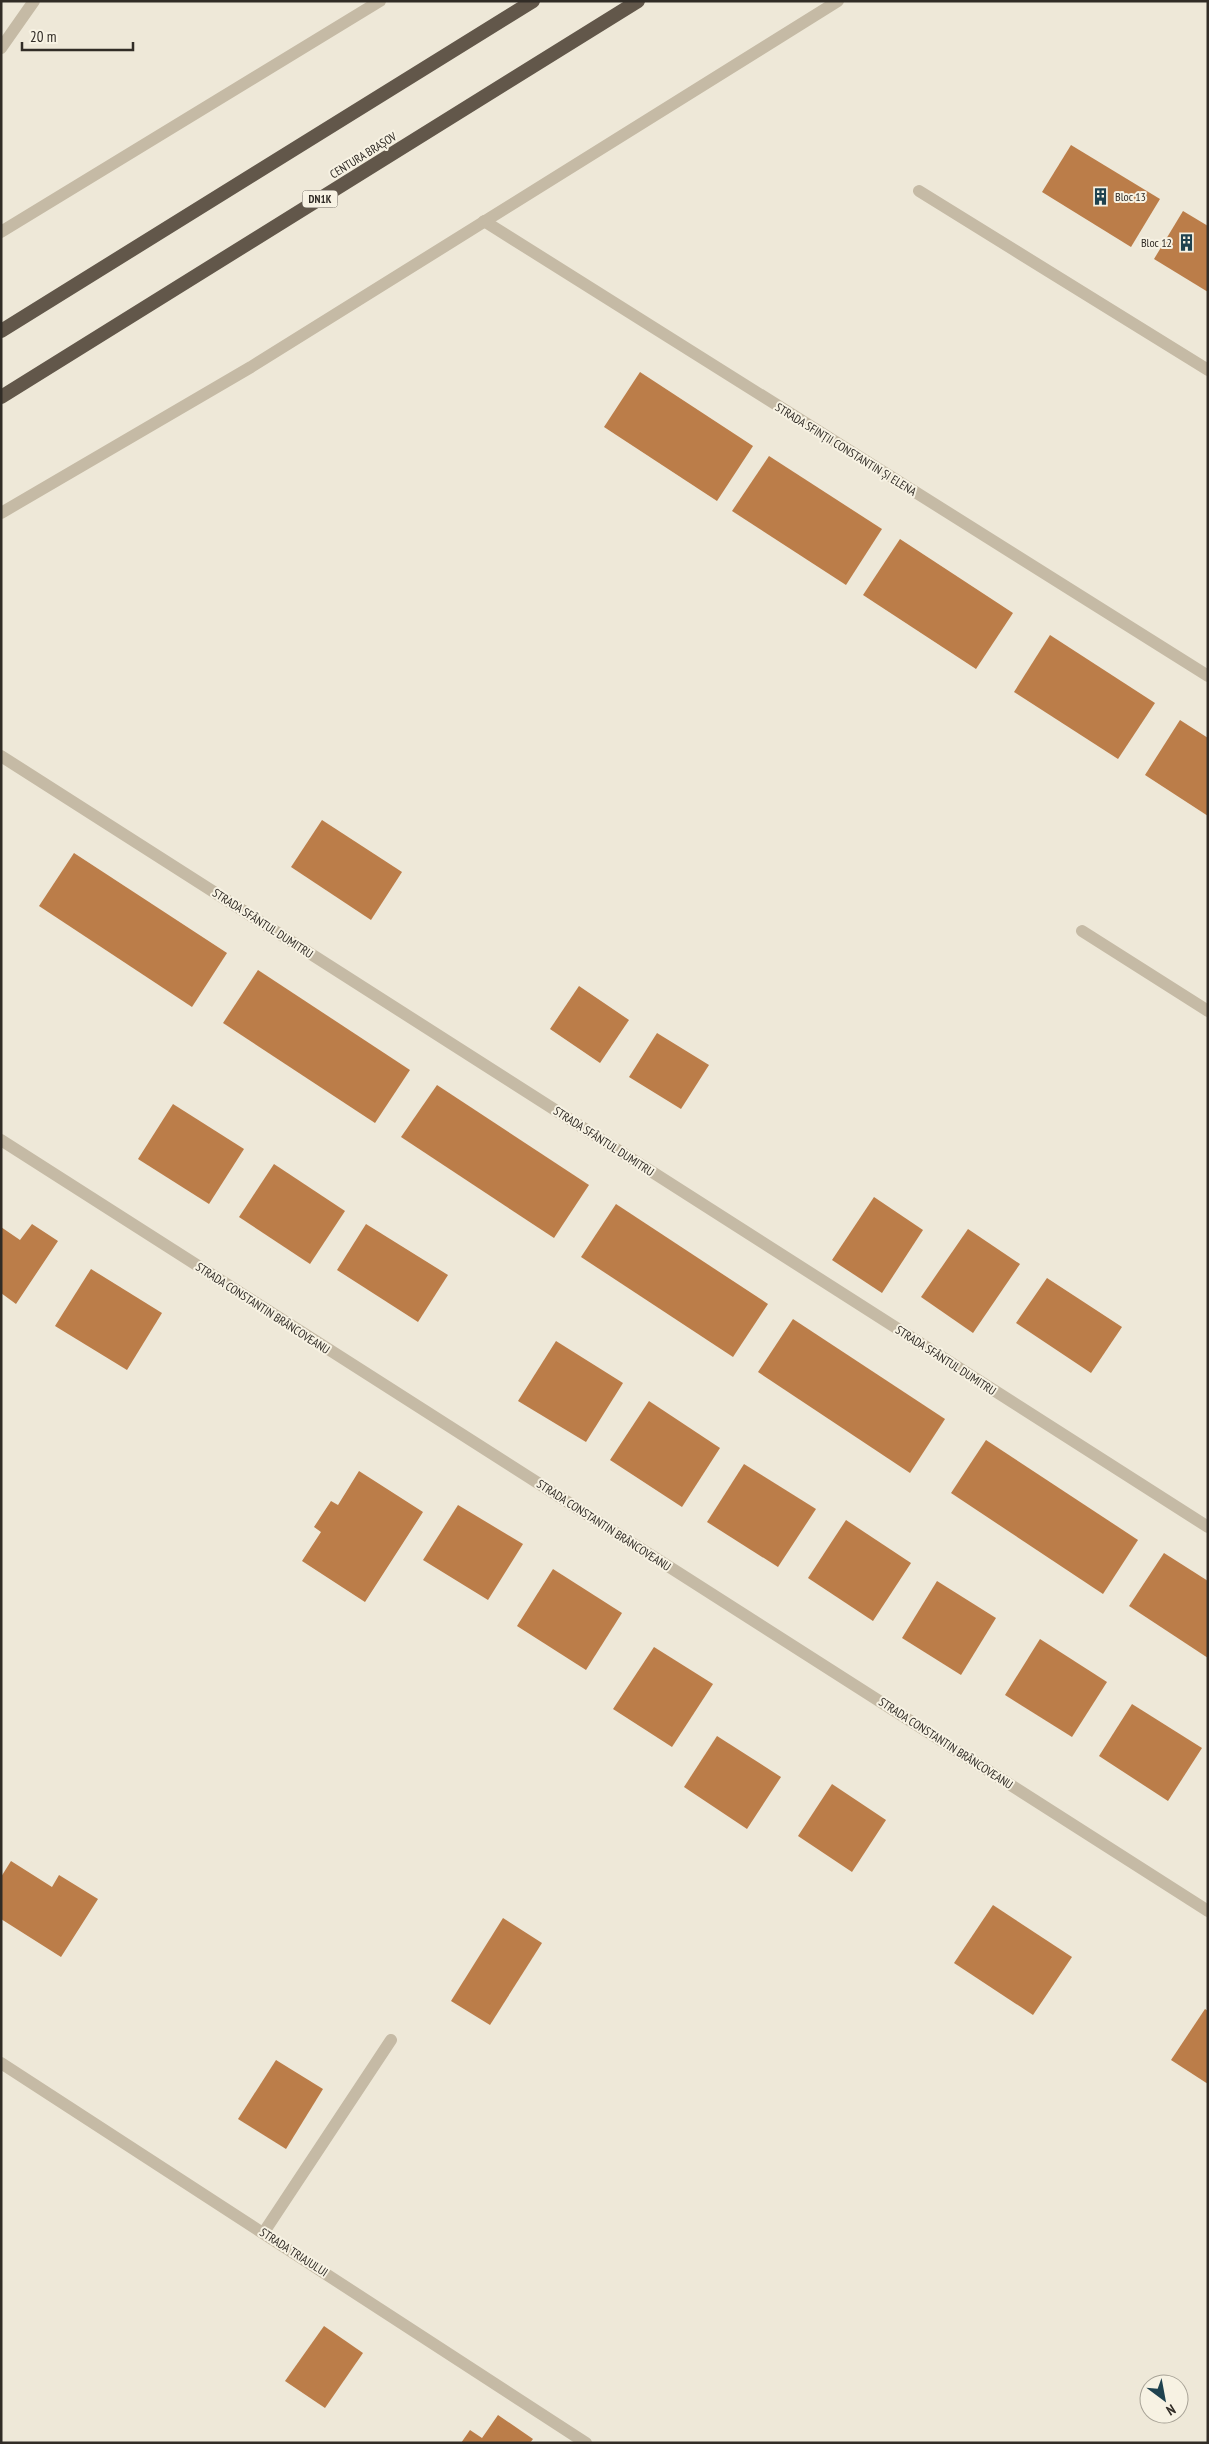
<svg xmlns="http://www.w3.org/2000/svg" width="1209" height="2444" viewBox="0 0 1209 2444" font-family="'PT Sans Narrow',sans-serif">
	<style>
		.building { fill: #bb7d49 }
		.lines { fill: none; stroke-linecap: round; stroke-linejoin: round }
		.minor { stroke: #c5baa5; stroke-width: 12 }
		.trunk { stroke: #62574a; stroke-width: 14 }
		.labels { text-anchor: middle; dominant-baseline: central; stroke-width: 4; stroke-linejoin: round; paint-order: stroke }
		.shield { fill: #f7f2e3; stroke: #6c675f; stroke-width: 1 }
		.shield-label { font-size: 11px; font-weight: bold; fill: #312c26 }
		.street-label { font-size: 12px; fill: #312c26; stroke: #f7f2e3 }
		.poi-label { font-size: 12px; fill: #312c26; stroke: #f7f2e3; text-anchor: start }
	</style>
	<rect width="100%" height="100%" fill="#eee8d8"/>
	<g class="building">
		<path d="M1071,145l89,54 -29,48 -89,-55z"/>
		<path d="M1183,211l25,15v66l-54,-33z"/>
		<path d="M640,372l113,74 -36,55 -113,-74z"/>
		<path d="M769,456l113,73 -36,56 -114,-74z"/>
		<path d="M900,539l113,74 -37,56 -113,-74z"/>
		<path d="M1050,635l105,68 -37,56 -104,-67z"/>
		<path d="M1180,720l28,18v78l-63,-41z"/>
		<path d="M322,820l80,52 -31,48 -80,-53z"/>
		<path d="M74,853l153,100 -35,54 -153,-101z"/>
		<path d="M258,970l152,100 -35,53 -152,-100z"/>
		<path d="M579,986l50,34 -29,43 -50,-34z"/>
		<path d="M657,1033l52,32 -28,44 -52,-32z"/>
		<path d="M437,1085l152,100 -35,53 -153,-101z"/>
		<path d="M173,1104l71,45 -35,55 -71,-45z"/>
		<path d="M274,1164l71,47 -35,53 -71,-47z"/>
		<path d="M874,1197l49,33 -41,63 -50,-33z"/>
		<path d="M616,1204l152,100 -35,53 -152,-100z"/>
		<path d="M32,1224l26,17 -42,63 -15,-11v-66l19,13z"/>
		<path d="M366,1224l82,51 -30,47 -81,-52z"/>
		<path d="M968,1229l52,35 -47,69 -52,-36z"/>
		<path d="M91,1269l71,44 -35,57 -72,-44z"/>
		<path d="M1047,1278l75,49 -31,46 -75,-50z"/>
		<path d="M793,1319l152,100 -35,54 -152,-101z"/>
		<path d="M556,1341l67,42 -37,59 -68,-41z"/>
		<path d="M649,1401l71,47 -38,59 -72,-47z"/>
		<path d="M986,1440l152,100 -35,54 -152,-101z"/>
		<path d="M744,1464l72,45 -38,58 -71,-45z"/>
		<path d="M359,1471l64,41 -58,90 -63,-41 19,-29 -7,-5 17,-26 7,4z"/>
		<path d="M458,1505l65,39 -35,56 -65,-40z"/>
		<path d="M846,1520l65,43 -38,58 -65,-43z"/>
		<path d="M1164,1553l44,28v77l-79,-52z"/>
		<path d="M553,1569l69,44 -36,57 -69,-44z"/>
		<path d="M937,1581l59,37 -35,57 -59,-37z"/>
		<path d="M1040,1639l67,43 -35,55 -67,-42z"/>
		<path d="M654,1647l59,37 -41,63 -59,-38z"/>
		<path d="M1132,1704l70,44 -34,53 -69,-45z"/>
		<path d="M717,1736l64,41 -34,52 -63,-42z"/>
		<path d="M832,1784l54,36 -34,52 -54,-36z"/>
		<path d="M11,1861l41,26 7,-12 39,24 -37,58 -60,-38v-42z"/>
		<path d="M993,1905l79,52 -39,58 -79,-52z"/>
		<path d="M503,1918l39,25 -52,82 -39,-24z"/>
		<path d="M1205,2009l3,2v73l-37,-24z"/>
		<path d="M276,2060l47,29 -37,60 -48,-30z"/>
		<path d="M324,2326l39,27 -38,55 -40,-27z"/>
		<path d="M498,2415l35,24 -3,4h-69l9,-13 12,8z"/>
	</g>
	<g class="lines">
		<g class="minor">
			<path d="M1,48l33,-47"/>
			<path d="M919,191l289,179"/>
			<path d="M484,221l724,455"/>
			<path d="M1,232l379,-231"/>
			<path d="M1,513l250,-146 587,-366"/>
			<path d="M1,756l1207,771"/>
			<path d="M1082,931l126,80"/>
			<path d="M1,1140l1207,771"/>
			<path d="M1,2063l585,380"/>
			<path d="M264,2232l127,-192"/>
		</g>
		<g class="trunk">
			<path d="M1,331l532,-330"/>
			<path d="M1,397l637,-396"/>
		</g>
	</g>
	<defs>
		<symbol id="building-bare" viewBox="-9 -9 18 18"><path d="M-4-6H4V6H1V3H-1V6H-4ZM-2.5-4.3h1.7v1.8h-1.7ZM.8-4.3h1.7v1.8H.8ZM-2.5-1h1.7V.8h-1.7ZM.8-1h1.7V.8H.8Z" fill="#1f424f" stroke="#f7f2e3" stroke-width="2.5" paint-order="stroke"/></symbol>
	</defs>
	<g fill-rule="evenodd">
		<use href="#building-bare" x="1088" y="184" width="25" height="25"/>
		<use href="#building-bare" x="1174" y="230" width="25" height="25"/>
	</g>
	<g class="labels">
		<rect class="shield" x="302.5" y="190.5" width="35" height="17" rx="4"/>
		<g class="shield-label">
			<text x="320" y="199">DN1K</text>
		</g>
		<g class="street-label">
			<text transform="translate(363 155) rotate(-32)">CENTURA BRAȘOV</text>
			<text transform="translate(846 449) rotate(32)">STRADA SFINȚII CONSTANTIN ȘI ELENA</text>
			<text transform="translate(263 923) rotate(33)">STRADA SFÂNTUL DUMITRU</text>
			<text transform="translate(604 1141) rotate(33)">STRADA SFÂNTUL DUMITRU</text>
			<text transform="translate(263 1308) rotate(33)">STRADA CONSTANTIN BRÂNCOVEANU</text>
			<text transform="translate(946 1360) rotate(33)">STRADA SFÂNTUL DUMITRU</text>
			<text transform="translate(604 1525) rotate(33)">STRADA CONSTANTIN BRÂNCOVEANU</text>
			<text transform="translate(946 1743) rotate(33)">STRADA CONSTANTIN BRÂNCOVEANU</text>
			<text transform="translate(294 2252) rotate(33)">STRADA TRIAJULUI</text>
		</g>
		<g class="poi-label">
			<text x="1115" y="196">Bloc 13</text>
			<text x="1172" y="242" text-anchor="end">Bloc 12</text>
		</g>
	</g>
	<rect width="1209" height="2444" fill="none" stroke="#312c26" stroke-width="5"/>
	<g transform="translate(1164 2399) rotate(148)"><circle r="24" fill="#f7f2e3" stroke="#a8a397"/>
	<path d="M0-4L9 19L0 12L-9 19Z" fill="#1f424f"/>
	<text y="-8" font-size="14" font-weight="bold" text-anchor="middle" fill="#312c26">N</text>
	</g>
	<path d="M22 42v8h111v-8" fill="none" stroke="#312c26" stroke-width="2.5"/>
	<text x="30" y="42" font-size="15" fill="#312c26" stroke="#f7f2e3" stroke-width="4" paint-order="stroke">20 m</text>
</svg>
